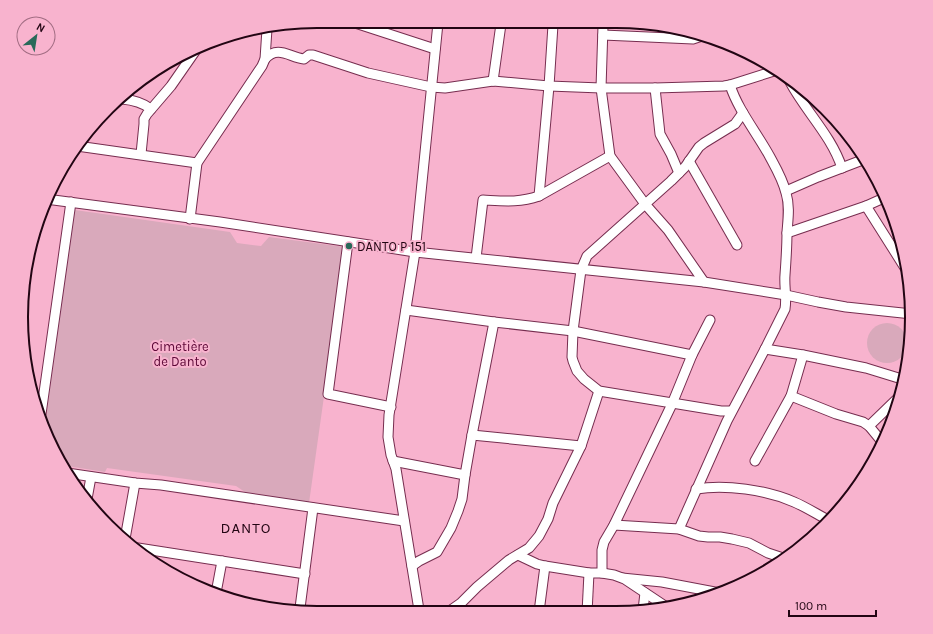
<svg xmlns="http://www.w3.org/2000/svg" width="933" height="634" viewBox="0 0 933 634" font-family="Karla,sans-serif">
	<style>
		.green { fill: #d9a9bb }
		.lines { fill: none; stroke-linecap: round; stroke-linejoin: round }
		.minor-casing { stroke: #762d4f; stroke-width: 11 }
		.minor { stroke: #fff; stroke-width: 9 }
		.poi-dot { fill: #286959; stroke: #f8b3ce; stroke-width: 1.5 }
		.labels { text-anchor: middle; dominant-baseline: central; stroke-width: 4; stroke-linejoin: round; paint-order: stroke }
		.poi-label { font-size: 13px; fill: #220513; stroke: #f8b3ce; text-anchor: start }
		.park-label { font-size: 13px; fill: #5c0736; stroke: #f8b3ce }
		.quarter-label { font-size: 15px; letter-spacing: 1px; fill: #220513; stroke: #f8b3ce }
		.rim { fill: none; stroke: #220513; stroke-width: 2 }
	</style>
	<rect width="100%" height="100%" fill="#f8b3ce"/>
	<g class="green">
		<path d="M75,210l155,22 7,11 24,3 8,-9 76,10 -36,256 -64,-11 -9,-6 -129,-18 -2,4 -44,-7 -16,-41z"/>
		<circle cx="887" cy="343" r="20"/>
	</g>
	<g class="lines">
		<defs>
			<g id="minor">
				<path d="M352,22l83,27"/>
				<path d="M603,26l-2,62 9,68 35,48 23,26 36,52"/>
				<path d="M603,35l90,4 9,-3"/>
				<path d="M265,59c13,-14 24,-2 39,0l5,-4h4l55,18 63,14 14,1 48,-7 56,5 52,2h54l69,-2 6,-1 44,-14"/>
				<path d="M493,81l8,-57"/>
				<path d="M790,82c16,30 41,53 52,86"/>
				<path d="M655,88l5,46 11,20 8,19"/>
				<path d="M122,99c11,1 20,3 29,10"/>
				<path d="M77,146l120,17"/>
				<path d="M141,154l3,-30v-5l3,-5 24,-28 25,-36"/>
				<path d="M689,161l48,84"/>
				<path d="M786,191l32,-14 47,-18"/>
				<path d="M539,196l10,-110 4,-61"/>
				<path d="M46,199l174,23 195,30 289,30 82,13 32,7 28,5 66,7"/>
				<path d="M866,206l41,65"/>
				<path d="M190,219l7,-56 65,-97 3,-7 2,-30"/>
				<path d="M787,233l79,-27 20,-9"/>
				<path d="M348,242l-20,152 63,13"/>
				<path d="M476,258l7,-58c20,1 36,3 56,-4l71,-40"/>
				<path d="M406,310l88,12 79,9 119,24"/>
				<path d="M765,349l38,6 63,13 39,12"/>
				<path d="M791,396l45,18 27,8 6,4 14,17"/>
				<path d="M731,411h-10l-122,-20 -15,-12 -7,-8 -4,-10 -1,-4 1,-26 8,-61 6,-14 84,-75 14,-14 14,-20 5,-4 31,-19 8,-11"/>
				<path d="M41,414l30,-212"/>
				<path d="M869,426l31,-30"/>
				<path d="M472,435l109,11"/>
				<path d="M393,461l72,14 7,-40 22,-113"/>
				<path d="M755,461l36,-65 12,-41"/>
				<path d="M67,473l68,10 26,2 243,36"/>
				<path d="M696,489c30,-5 70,1 98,13 12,5 24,13 36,19"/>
				<path d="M87,499l4,-22"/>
				<path d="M614,525l65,4 20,7 9,1h12l12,2 17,4 19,10 18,6"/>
				<path d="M679,529l48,-108 38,-72 20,-40c2,-12 -1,-23 0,-34 1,-14 2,-28 2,-43 1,-13 3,-26 -1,-39 -3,-13 -10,-25 -16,-36 -13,-24 -32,-47 -40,-72"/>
				<path d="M125,539l10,-56"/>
				<path d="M138,548l167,26"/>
				<path d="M518,555l19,9 8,2 44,7h13l12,2 8,3 40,4 58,11"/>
				<path d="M412,566l7,-5 18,-9 14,-24 7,-17 4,-12 3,-24"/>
				<path d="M602,573v-23l2,-8 10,-17 58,-121 20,-49 18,-35"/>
				<path d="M623,578l45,30"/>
				<path d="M216,593l6,-32"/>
				<path d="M300,608l13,-100"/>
				<path d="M419,610l-23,-141 -5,-14 -3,-18 1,-22 26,-163 23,-229"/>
				<path d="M451,610l10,-7 16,-16 32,-27 20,-12 10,-12 9,-17 5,-16 28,-57 18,-55"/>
				<path d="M643,610l2,-17"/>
				<path d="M539,612l6,-46"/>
				<path d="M587,613l2,-40"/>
			</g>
		</defs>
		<use href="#minor" class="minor-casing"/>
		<use href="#minor" class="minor"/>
	</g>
	<circle class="poi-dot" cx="349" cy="246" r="4"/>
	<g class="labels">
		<g class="poi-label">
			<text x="357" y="246">DANTO P 151</text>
		</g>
		<g class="park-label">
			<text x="180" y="346">Cimetière<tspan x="180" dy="15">de Danto</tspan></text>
		</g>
		<g class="quarter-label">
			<text x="246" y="528">DANTO</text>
		</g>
	</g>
	<path d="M0 0H933V634H0ZM317 28H616A289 289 0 0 1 905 317V317A289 289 0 0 1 616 606H317A289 289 0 0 1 28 317V317A289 289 0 0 1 317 28Z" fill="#f8b3ce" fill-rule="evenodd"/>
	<path class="rim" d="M317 28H616A289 289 0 0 1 905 317V317A289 289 0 0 1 616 606H317A289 289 0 0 1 28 317V317A289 289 0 0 1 317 28Z"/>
	<g transform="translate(36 36) rotate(30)"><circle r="19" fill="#f8b3ce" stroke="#a26d83"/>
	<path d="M0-3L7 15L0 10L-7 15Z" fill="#286959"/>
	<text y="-6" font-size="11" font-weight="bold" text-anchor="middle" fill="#220513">N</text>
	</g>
	<path d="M789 610v6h87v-6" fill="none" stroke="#220513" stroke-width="2"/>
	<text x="795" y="610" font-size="12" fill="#220513" stroke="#f8b3ce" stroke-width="3" paint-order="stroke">100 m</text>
</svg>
